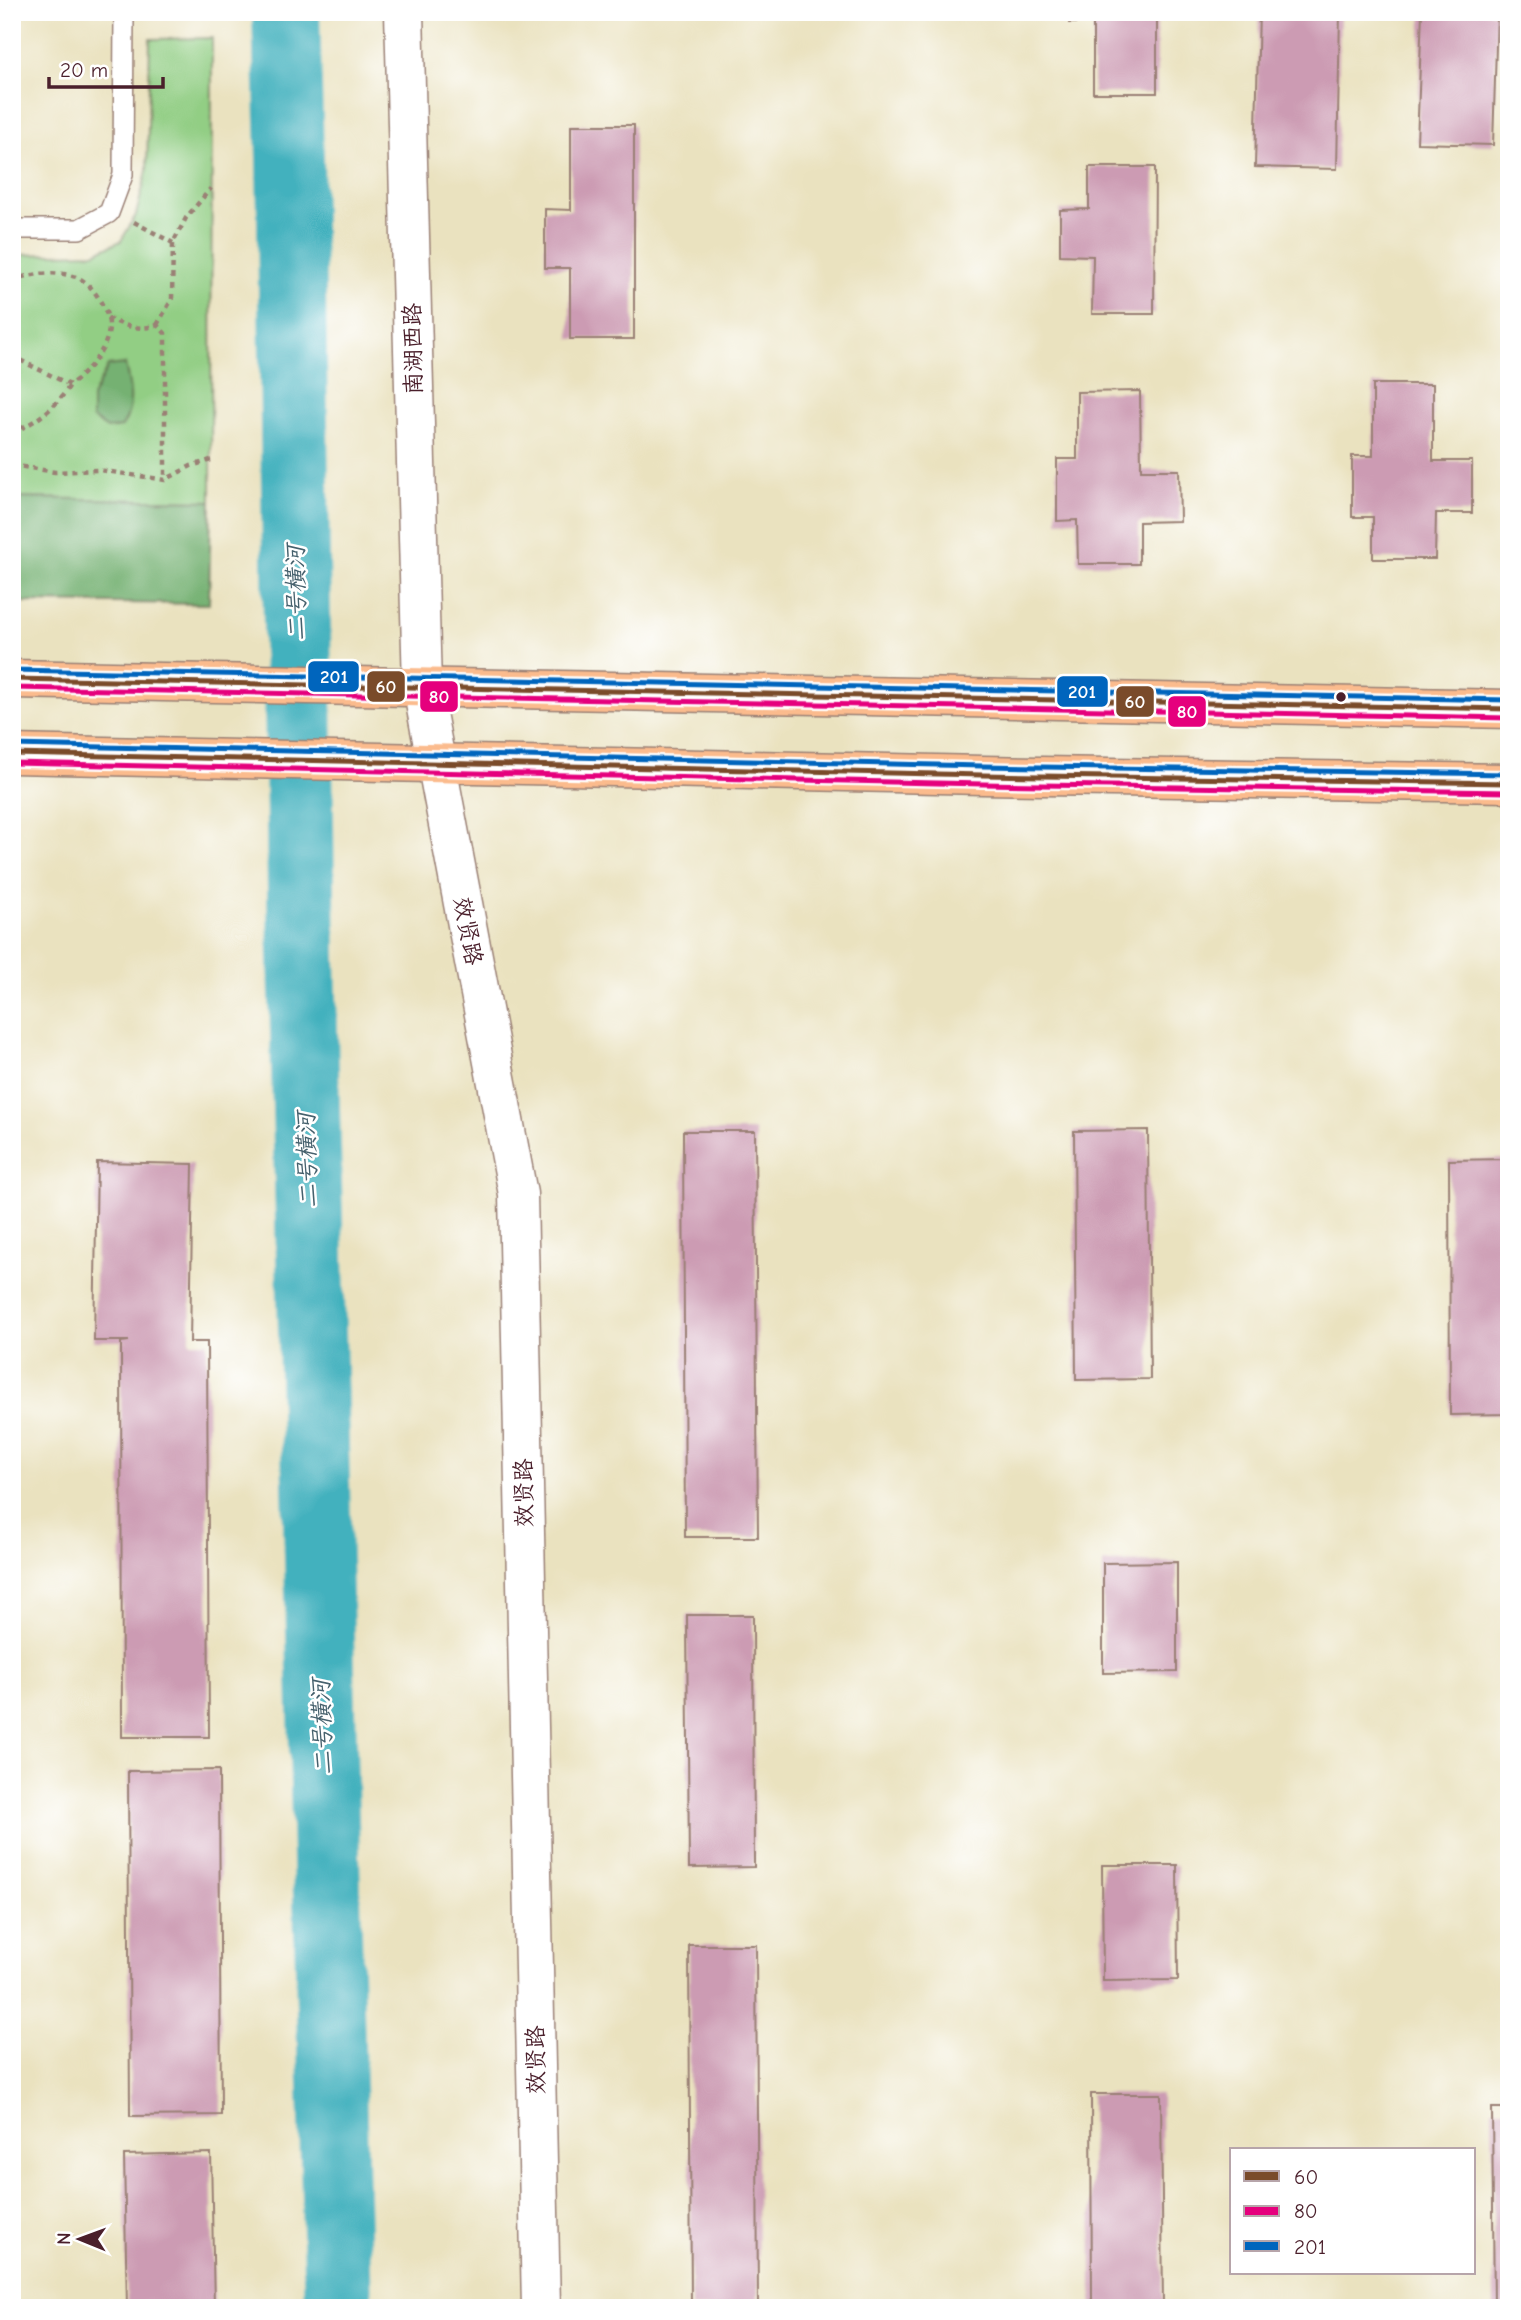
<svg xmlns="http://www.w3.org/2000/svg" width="1521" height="2320" viewBox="0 0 1521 2320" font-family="'Comic Neue','LXGW WenKai TC',sans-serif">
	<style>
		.green { fill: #92ce84; stroke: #6e7658; stroke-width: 2 }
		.forest { fill: #75b172; stroke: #60684e; stroke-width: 2 }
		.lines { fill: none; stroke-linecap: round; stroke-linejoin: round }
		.river { stroke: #42b1be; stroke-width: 68 }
		.building { fill: #cc9bb3 }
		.service-casing { stroke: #9a8075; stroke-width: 22 }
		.minor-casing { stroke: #9a8075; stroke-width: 41 }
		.primary-casing { stroke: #9a8075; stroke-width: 41 }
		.path { stroke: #9a8075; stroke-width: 4.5; stroke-dasharray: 5 5; stroke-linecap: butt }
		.service { stroke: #fff; stroke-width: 19 }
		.minor { stroke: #fff; stroke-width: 38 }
		.primary { stroke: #fbbb8d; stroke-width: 38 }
		.bus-1-casing { stroke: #fff; stroke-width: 10 }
		.bus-2-casing { stroke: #fff; stroke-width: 10 }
		.bus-3-casing { stroke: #fff; stroke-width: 10 }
		.bus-1 { stroke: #7a4b2a; stroke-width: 5 }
		.bus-2 { stroke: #e5007d; stroke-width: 5 }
		.bus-3 { stroke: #0065bd; stroke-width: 5 }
		.bus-dot { fill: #4a1f2b; stroke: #fff; stroke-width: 2.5 }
		.labels { text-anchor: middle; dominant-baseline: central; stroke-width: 5; stroke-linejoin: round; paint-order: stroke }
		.street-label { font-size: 23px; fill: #4a1f2b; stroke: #fff }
		.water-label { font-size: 24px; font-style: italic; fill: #46616d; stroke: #fff }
		.line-badge { stroke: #fff; stroke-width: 2.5 }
		.badge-label { font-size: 19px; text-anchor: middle; font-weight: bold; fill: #fff }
	</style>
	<rect width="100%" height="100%" fill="#fff"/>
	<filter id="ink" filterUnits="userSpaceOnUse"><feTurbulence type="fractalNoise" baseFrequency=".0143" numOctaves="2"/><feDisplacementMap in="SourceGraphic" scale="14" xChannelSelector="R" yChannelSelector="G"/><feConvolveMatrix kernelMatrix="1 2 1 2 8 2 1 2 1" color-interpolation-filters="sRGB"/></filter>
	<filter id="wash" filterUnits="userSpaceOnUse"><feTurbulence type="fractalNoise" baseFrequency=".00686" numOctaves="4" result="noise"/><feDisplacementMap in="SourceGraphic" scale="28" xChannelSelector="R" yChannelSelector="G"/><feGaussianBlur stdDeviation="1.57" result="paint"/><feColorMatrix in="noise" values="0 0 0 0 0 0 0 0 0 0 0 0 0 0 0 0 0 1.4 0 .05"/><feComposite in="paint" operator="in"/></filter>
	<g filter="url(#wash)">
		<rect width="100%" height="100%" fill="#eae2bf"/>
		<path class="green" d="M212,38l-1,463 -199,-3v-243l82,-2 27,-12 15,-26 11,-44 3,-132z"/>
		<g class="forest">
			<path d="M125,364c5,23 10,42 -3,63l-15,2 -15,-11v-21l16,-31z"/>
			<path d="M12,498l199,3 -2,103 -197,-2z"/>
		</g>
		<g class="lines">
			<path class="river" d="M286,12l4,145 12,801 36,1350"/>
		</g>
		<g id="blocks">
			<g class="building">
				<path d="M1069,12h88v81h-64v-70h-24z"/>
				<path d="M1259,12h81l-3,157 -82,-2z"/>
				<path d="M1422,12h75l-4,133 -76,-2z"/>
				<path d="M571,125h63v214h-64v-71h-25v-59l26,1z"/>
				<path d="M1089,167h66l-1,147h-62l1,-58 -33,-1v-45l29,-1z"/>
				<path d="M1373,384h60v77h39v52h-36l-1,46h-62v-42h-21v-61h21z"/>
				<path d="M1140,391l1,79h38l1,51 -41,1v42h-61l-1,-44 -20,1v-62h20v-67z"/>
				<path d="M1148,1130l2,249 -74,1 -2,-249z"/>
				<path d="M683,1131h72l3,406h-73z"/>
				<path d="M1509,1159v255l-59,1 -1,-255z"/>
				<path d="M97,1162l96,2 -3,178h17l2,395h-87l-1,-395 8,-1h-35z"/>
				<path d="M1177,1562v110l-74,1v-110z"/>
				<path d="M687,1615h66l1,252 -65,1z"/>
				<path d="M219,1770l2,345 -91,1 -2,-345z"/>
				<path d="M1102,1865h75l1,115 -75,1z"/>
				<path d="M689,1945h67l2,363h-67z"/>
				<path d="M1091,2094h70l2,214h-71z"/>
				<path d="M1492,2108h17v200h-15z"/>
				<path d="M211,2153l3,155h-87l-3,-153z"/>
			</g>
		</g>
	</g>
	<g filter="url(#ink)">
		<use href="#blocks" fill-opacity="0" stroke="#9a8075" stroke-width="2"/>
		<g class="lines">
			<defs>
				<path id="service" d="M12,229h67l30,-16 14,-38 1,-163"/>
				<path id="minor" d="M404,12l18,675 96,507 23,1114"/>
				<g id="primary">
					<path d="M12,679l1497,30"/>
					<path d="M12,754l971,21 526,8"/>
				</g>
			</defs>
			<use href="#service" class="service-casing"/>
			<use href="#minor" class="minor-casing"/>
			<use href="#primary" class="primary-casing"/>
			<g class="path">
				<path d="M134,222l39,21"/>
				<path d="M12,280c20,-6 43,-10 64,-3 9,3 18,13 23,22 5,8 11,19 10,30 -3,23 -22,43 -39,56l-58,-29"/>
				<path d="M107,318c18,8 31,13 50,7l8,8v147"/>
				<path d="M157,325l15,-26 1,-56 13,-25 25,-30"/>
				<path d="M12,433c25,-12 43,-24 58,-48"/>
				<path d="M12,465l43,7 44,-2 66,10 26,-14 20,-6"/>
			</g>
			<use href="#service" class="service"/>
			<use href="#minor" class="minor"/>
			<use href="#primary" class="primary"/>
			<defs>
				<g id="bus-1">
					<path d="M12,679l1497,30"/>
					<path d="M12,754l971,21 526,8"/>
				</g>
				<g id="bus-2">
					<path d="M12,688l1497,30"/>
					<path d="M12,763l971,21 526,8"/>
				</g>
				<g id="bus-3">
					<path d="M12,670l1497,30"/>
					<path d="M12,745l971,21 526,8"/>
				</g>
			</defs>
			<use href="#bus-1" class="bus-1-casing"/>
			<use href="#bus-2" class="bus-2-casing"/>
			<use href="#bus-3" class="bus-3-casing"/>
			<use href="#bus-1" class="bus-1"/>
			<use href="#bus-2" class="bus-2"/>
			<use href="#bus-3" class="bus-3"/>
		</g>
	</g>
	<circle class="bus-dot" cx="1341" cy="697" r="6"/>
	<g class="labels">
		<g class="street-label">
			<text transform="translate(413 349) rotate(-91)">南湖西路</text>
			<text transform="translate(468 931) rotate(79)">效贤路</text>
			<text transform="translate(524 1493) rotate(-91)">效贤路</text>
			<text transform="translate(536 2060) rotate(-91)">效贤路</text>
		</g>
		<g class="water-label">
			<text transform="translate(296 593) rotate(-91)">二号横河</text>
			<text transform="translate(307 1160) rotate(-92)">二号横河</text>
			<text transform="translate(322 1727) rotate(-92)">二号横河</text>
		</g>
	</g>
	<g class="line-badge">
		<rect x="307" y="660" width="53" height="33" rx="7" fill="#0065bd"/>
		<rect x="366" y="670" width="40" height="33" rx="7" fill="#7a4b2a"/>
		<rect x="1056" y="675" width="53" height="33" rx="7" fill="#0065bd"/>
		<rect x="419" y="680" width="40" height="33" rx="7" fill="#e5007d"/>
		<rect x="1115" y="685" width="40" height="33" rx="7" fill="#7a4b2a"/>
		<rect x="1167" y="695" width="40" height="33" rx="7" fill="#e5007d"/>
	</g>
	<g class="badge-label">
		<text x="334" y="683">201</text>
		<text x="386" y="693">60</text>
		<text x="1082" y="698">201</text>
		<text x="439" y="703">80</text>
		<text x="1135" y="708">60</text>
		<text x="1187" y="718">80</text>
	</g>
	<rect width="1521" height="2320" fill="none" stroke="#fff" stroke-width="42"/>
	<rect x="1230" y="2148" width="245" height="126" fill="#ffffff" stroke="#b7a5aa" stroke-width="2"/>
	<rect x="1244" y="2171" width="35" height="10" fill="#7a4b2a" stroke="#b7a5aa" stroke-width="2"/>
	<text x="1294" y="2184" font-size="21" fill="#4a1f2b">60</text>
	<rect x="1244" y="2206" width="35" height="10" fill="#e5007d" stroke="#b7a5aa" stroke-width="2"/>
	<text x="1294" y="2218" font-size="21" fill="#4a1f2b">80</text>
	<rect x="1244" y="2241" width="35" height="10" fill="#0065bd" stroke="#b7a5aa" stroke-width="2"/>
	<text x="1294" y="2254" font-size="21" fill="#4a1f2b">201</text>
	<g transform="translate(80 2239) rotate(271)" stroke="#ffffff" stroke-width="5" paint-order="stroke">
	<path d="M0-5L12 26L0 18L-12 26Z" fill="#4a1f2b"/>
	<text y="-10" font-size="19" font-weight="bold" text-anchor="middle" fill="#4a1f2b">N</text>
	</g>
	<path d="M49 77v10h114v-10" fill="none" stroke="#4a1f2b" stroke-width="3.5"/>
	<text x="60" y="77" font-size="21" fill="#4a1f2b" stroke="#ffffff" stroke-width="5" paint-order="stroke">20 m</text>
</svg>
